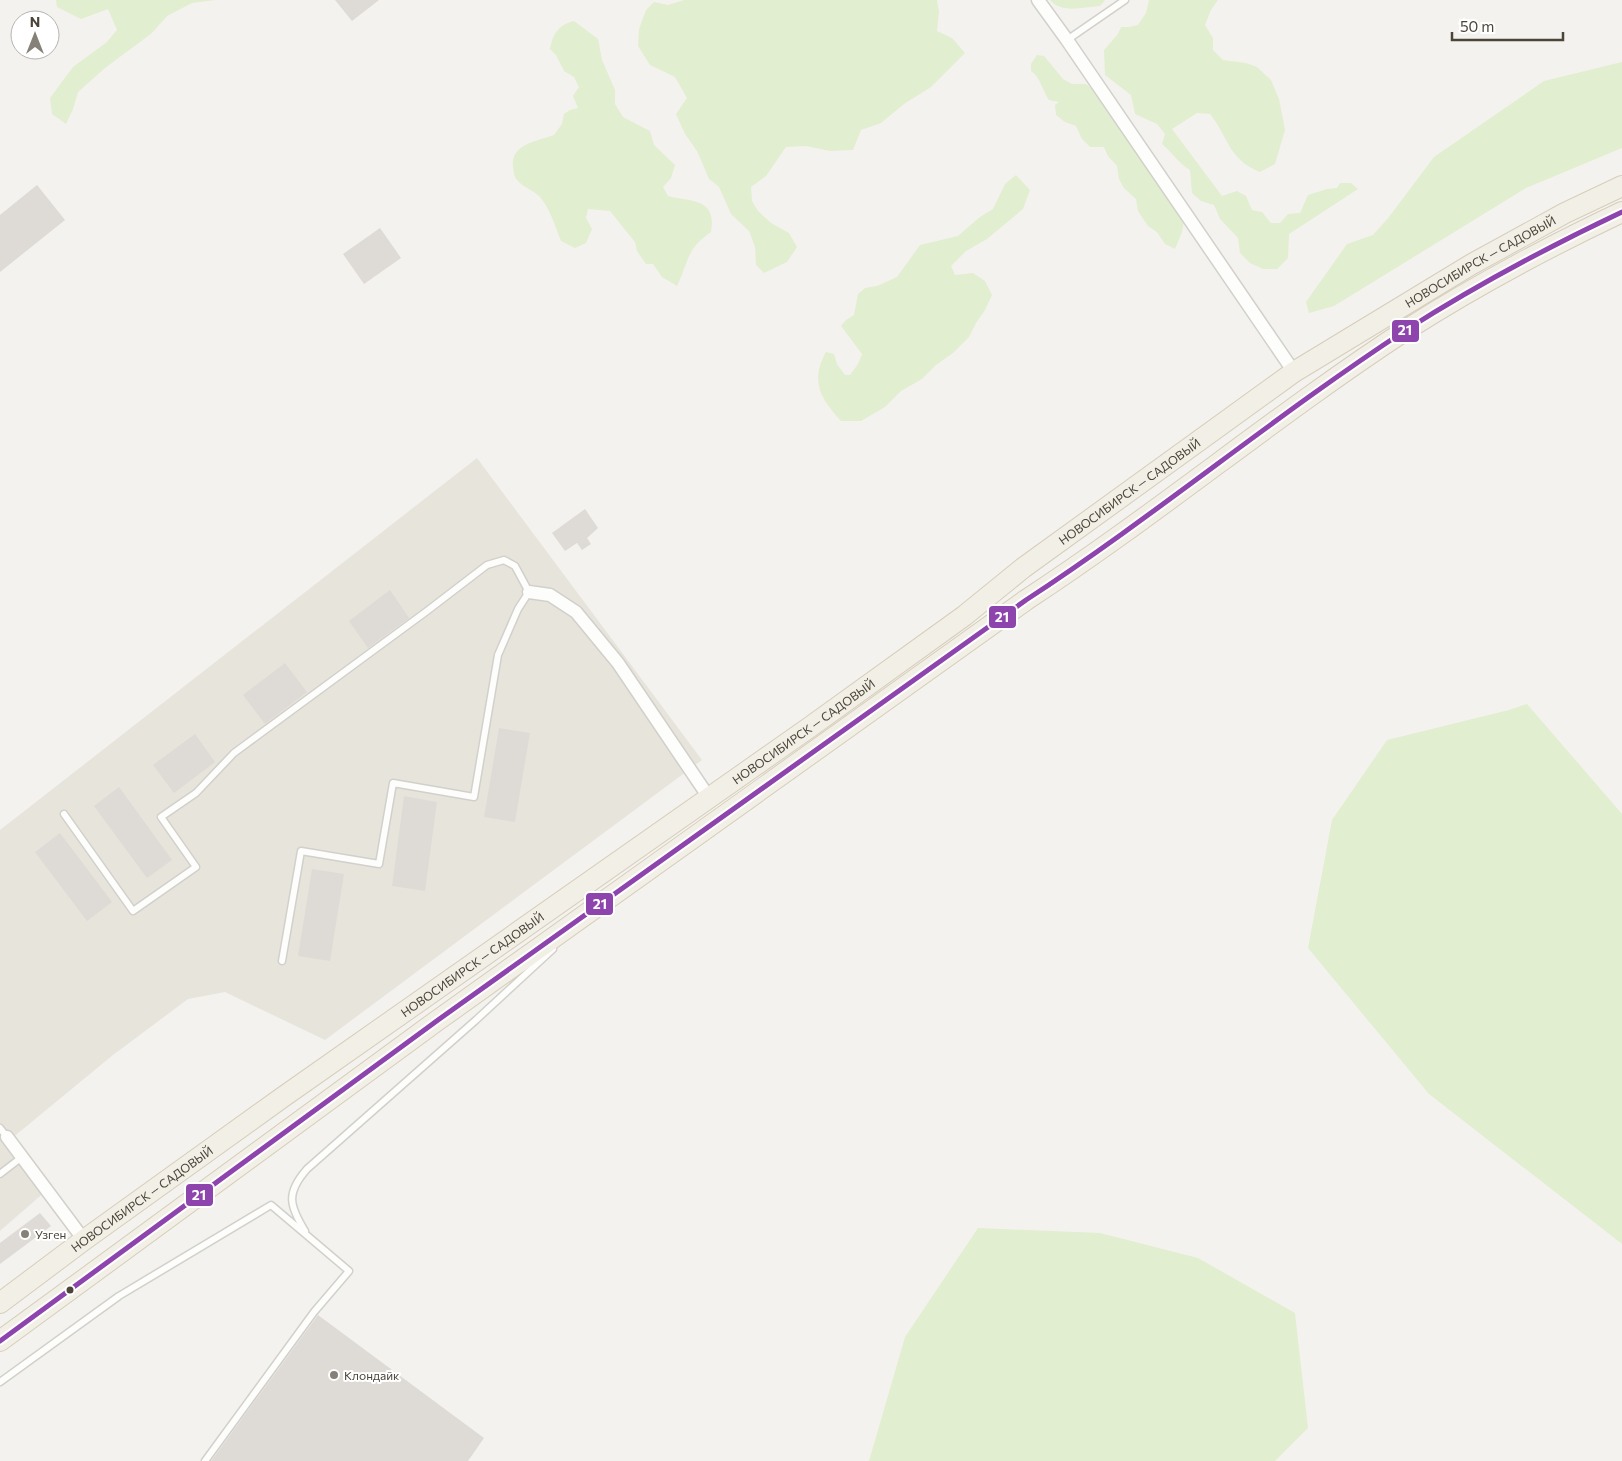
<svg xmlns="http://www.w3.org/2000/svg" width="1622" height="1461" viewBox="0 0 1622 1461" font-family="Commissioner,sans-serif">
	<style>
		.residential { fill: #e7e4dc }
		.green { fill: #e1eecf }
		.building { fill: #dedbd6 }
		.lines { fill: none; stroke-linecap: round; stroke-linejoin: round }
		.lane-casing { stroke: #d2d0cb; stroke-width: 9 }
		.street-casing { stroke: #d2d0cb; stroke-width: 15 }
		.primary-casing { stroke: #d6cebb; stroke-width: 22 }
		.lane { stroke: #fdfdfc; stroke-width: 6 }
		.street { stroke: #fdfdfc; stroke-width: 12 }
		.primary { stroke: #f2efe6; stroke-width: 20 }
		.bus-1-casing { stroke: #fff; stroke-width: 9 }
		.bus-1 { stroke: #8e44ad; stroke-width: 5 }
		.poi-dot { fill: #868178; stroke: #fff; stroke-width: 2 }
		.bus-dot { fill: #4b4439; stroke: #fff; stroke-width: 2 }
		.labels { text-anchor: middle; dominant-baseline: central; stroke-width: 4; stroke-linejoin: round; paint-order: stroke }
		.street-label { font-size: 12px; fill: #4b4439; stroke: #fff }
		.poi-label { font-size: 12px; fill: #4b4439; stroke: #fff; text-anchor: start }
		.line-badge { stroke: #fff; stroke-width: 2 }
		.badge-label { font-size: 14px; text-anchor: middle; font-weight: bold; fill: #fff }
	</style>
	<rect width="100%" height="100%" fill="#f4f2ee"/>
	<path class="residential" d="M477,458l225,302 -377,280 -100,-48 -37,7 -75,56 -102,84 36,51 -47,41v-401z"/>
	<g class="green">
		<path d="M56,0h159l-23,3 -25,13 -15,17 -47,35 -27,24 -5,17 -7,15 -14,-10 -2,-16 23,-31 34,-25 10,-12 -9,-21 -27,10 -24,-12z"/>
		<path d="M684,0h253l2,12 -2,19 15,7 13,15 -34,34 -27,17 -23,19 -20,7 -8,20 -23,1 -24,-5 -20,1 -20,29 -15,11 1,14 6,10 13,12 18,10 8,14 -10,15 -23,11 -8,-8 -1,-18 -6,-16 -18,-17 -12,-27 -10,-8 -12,-28 -12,-17 -9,-20 11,-16 -12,-21 -25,-12 -12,-19 1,-17 7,-19 8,-8 14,3z"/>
		<path d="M1050,0h55l-5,6c-17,1 -38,8 -50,-6z"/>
		<path d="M1149,0h69l-7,10 -6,15 8,13v12l10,10 23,3 11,4 14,13 8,19 6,31 -10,34 -15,8c-32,-13 -31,-34 -50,-58l-13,-1 -25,16 50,67 15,-5 9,5 6,14 10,2 9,11h9l8,-9 12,-1 8,-18 19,-6 10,-1 3,-5h11l7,6 -69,45 -1,24 -11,11h-14l-13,-6 -10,-10 -2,-15 -18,-19 -6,-14 -13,-4 -9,-8 -2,-23c-12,-7 -18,-18 -28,-26l3,-10 -8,-10 -22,-10 -4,-19 -26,-20 -1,-25 14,-16 3,-7h8l9,-2 8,-12z"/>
		<path d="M574,21l24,18 4,21 13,30v14l8,13 27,14 4,14 21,20 -4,13 -8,9 5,9c24,6 49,2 43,36 -25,17 -22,29 -34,54l-15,-9 -9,-13h-7l-9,-13 -2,-9 -25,-31 -22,-2 -2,9 6,11 -6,14 -11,5 -14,-7c-6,-15 -11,-33 -22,-45 -6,-6 -16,-9 -21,-15 -4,-4 -4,-8 -5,-14 -3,-23 25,-26 41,-32l8,-11 2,-10 6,-4 8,-2 -5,-12 6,-9 -5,-10 -10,-6 -8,-16 -6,-6c3,-15 8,-24 24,-28z"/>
		<path d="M1037,55l7,1 19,23 9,5h14l10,8 89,124 -3,16 -7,17 -10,-5 -8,-12 -9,-6 -10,-15 -2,-12 -12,-11 -5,-9 -2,-13 -9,-10 -4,-9h-14l-8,-8 -6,-13 -11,-4 -9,-7 -1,-10 4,-3 -10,-2c-7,-10 -8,-22 -18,-29v-7z"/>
		<path d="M1622,62v86l-96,40 -192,118 -25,7 -3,-11 41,-58 26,-9 16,-18 45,-60 110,-76z"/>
		<path d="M1016,175l14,15 -7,19 -36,30 -21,12 -15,15 4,9 18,-2 12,8 7,14 -7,15 -9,13 -7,14 -16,16 -17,12 -14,14 -21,12 -16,16 -24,14h-20c-21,-23 -31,-40 -15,-69l8,2 3,10 8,11h5l8,-11 4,-10 -21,-28 5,-6 8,-5 4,-21 7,-6 12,-2 20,-9 23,-32 38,-9 22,-19 13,-8 12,-25z"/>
		<path d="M1527,704l95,110v430l-193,-150 -121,-146 24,-128 55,-80 122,-30z"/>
		<path d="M978,1228l122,5 98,25 97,55 13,115 -33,33h-406l36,-124z"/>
	</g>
	<g class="building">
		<path d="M335,0h44l-27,21z"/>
		<path d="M37,185l28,35 -65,52v-57z"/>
		<path d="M380,228l21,30 -37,26 -21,-30z"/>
		<path d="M585,509l13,19 -11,10 4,6 -9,6 -5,-7 -12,8 -13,-18z"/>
		<path d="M390,590l19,28 -41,30 -19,-27z"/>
		<path d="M285,663l22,29 -42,32 -22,-29z"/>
		<path d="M499,728l31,5 -15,89 -31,-5z"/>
		<path d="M195,734l20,28 -41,31 -21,-28z"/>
		<path d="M119,787l53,73 -25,18 -53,-72z"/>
		<path d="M404,796l33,6 -12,89 -33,-5z"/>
		<path d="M60,833l52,69 -25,19 -52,-69z"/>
		<path d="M312,869l32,5 -14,87 -32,-5z"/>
		<path d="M40,1213l11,13 -51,38v-21z"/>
		<path d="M318,1315l166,123 -16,23h-257z"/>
	</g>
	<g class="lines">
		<defs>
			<g id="lane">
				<path d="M1067,40l58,-40"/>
				<path d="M64,814l69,97 63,-44 -35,-50 35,-24 38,-40 193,-142 60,-46 17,-5 11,6 14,26 -11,17 -20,46 -24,142 -81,-14 -14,81 -78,-13 -19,110"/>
				<path d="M0,1128l7,9"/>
				<path d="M0,1174l22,-17"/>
				<path d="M305,1231c-16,-26 -19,-38 2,-62l169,-149 77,-71"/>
				<path d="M0,1382l119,-86 152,-91 78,66 -35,41 -109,149"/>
			</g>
			<g id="street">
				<path d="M1038,0l29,40 227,332"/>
				<path d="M529,592l21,3 26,17 42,51 92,136"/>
				<path d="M7,1137l77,103"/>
			</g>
			<g id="primary">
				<path id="s1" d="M0,1303l84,-63 199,-143 527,-370 154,-111 59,-48 271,-196 178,-108 93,-51 57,-27"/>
				<path d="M0,1341l438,-321 588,-420c130,-85 250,-185 380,-270 69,-44 142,-83 216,-118"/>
			</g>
		</defs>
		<use href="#lane" class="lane-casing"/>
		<use href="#street" class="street-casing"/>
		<use href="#primary" class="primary-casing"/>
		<use href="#lane" class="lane"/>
		<use href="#street" class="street"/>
		<use href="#primary" class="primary"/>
		<defs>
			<path id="bus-1" d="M0,1341l438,-321 588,-420c130,-85 250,-185 380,-270 69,-44 142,-83 216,-118"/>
		</defs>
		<use href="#bus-1" class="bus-1-casing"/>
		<use href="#bus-1" class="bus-1"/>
	</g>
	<g class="poi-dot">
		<circle cx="25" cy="1234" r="5"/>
		<circle cx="334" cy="1375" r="5"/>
	</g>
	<circle class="bus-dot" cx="70" cy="1290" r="4.5"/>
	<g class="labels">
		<g class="street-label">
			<text stroke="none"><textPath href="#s1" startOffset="1811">НОВОСИБИРСК — САДОВЫЙ</textPath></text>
			<text stroke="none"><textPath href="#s1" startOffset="1391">НОВОСИБИРСК — САДОВЫЙ</textPath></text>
			<text stroke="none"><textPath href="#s1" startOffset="986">НОВОСИБИРСК — САДОВЫЙ</textPath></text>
			<text stroke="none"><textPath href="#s1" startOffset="581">НОВОСИБИРСК — САДОВЫЙ</textPath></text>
			<text stroke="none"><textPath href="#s1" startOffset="176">НОВОСИБИРСК — САДОВЫЙ</textPath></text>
		</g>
		<g class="poi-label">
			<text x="35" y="1234">Узген</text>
			<text x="344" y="1375">Клондайк</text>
		</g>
	</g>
	<g class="line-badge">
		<rect x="1391" y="319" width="29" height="24" rx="5" fill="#8e44ad"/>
		<rect x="988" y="605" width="29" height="24" rx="5" fill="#8e44ad"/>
		<rect x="585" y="892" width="29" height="24" rx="5" fill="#8e44ad"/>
		<rect x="185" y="1183" width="29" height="24" rx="5" fill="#8e44ad"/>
	</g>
	<g class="badge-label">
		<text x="1405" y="335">21</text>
		<text x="1002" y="622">21</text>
		<text x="600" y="909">21</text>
		<text x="199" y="1200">21</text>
	</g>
	<g transform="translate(35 35)"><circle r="24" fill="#ffffff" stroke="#b7b4b0"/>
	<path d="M0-4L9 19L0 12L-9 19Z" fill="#868178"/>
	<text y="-8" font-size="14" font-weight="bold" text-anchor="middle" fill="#4b4439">N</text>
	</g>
	<path d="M1452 32v8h111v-8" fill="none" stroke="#4b4439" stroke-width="2.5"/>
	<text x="1460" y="32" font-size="15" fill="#4b4439" stroke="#ffffff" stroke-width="4" paint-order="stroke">50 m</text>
</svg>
